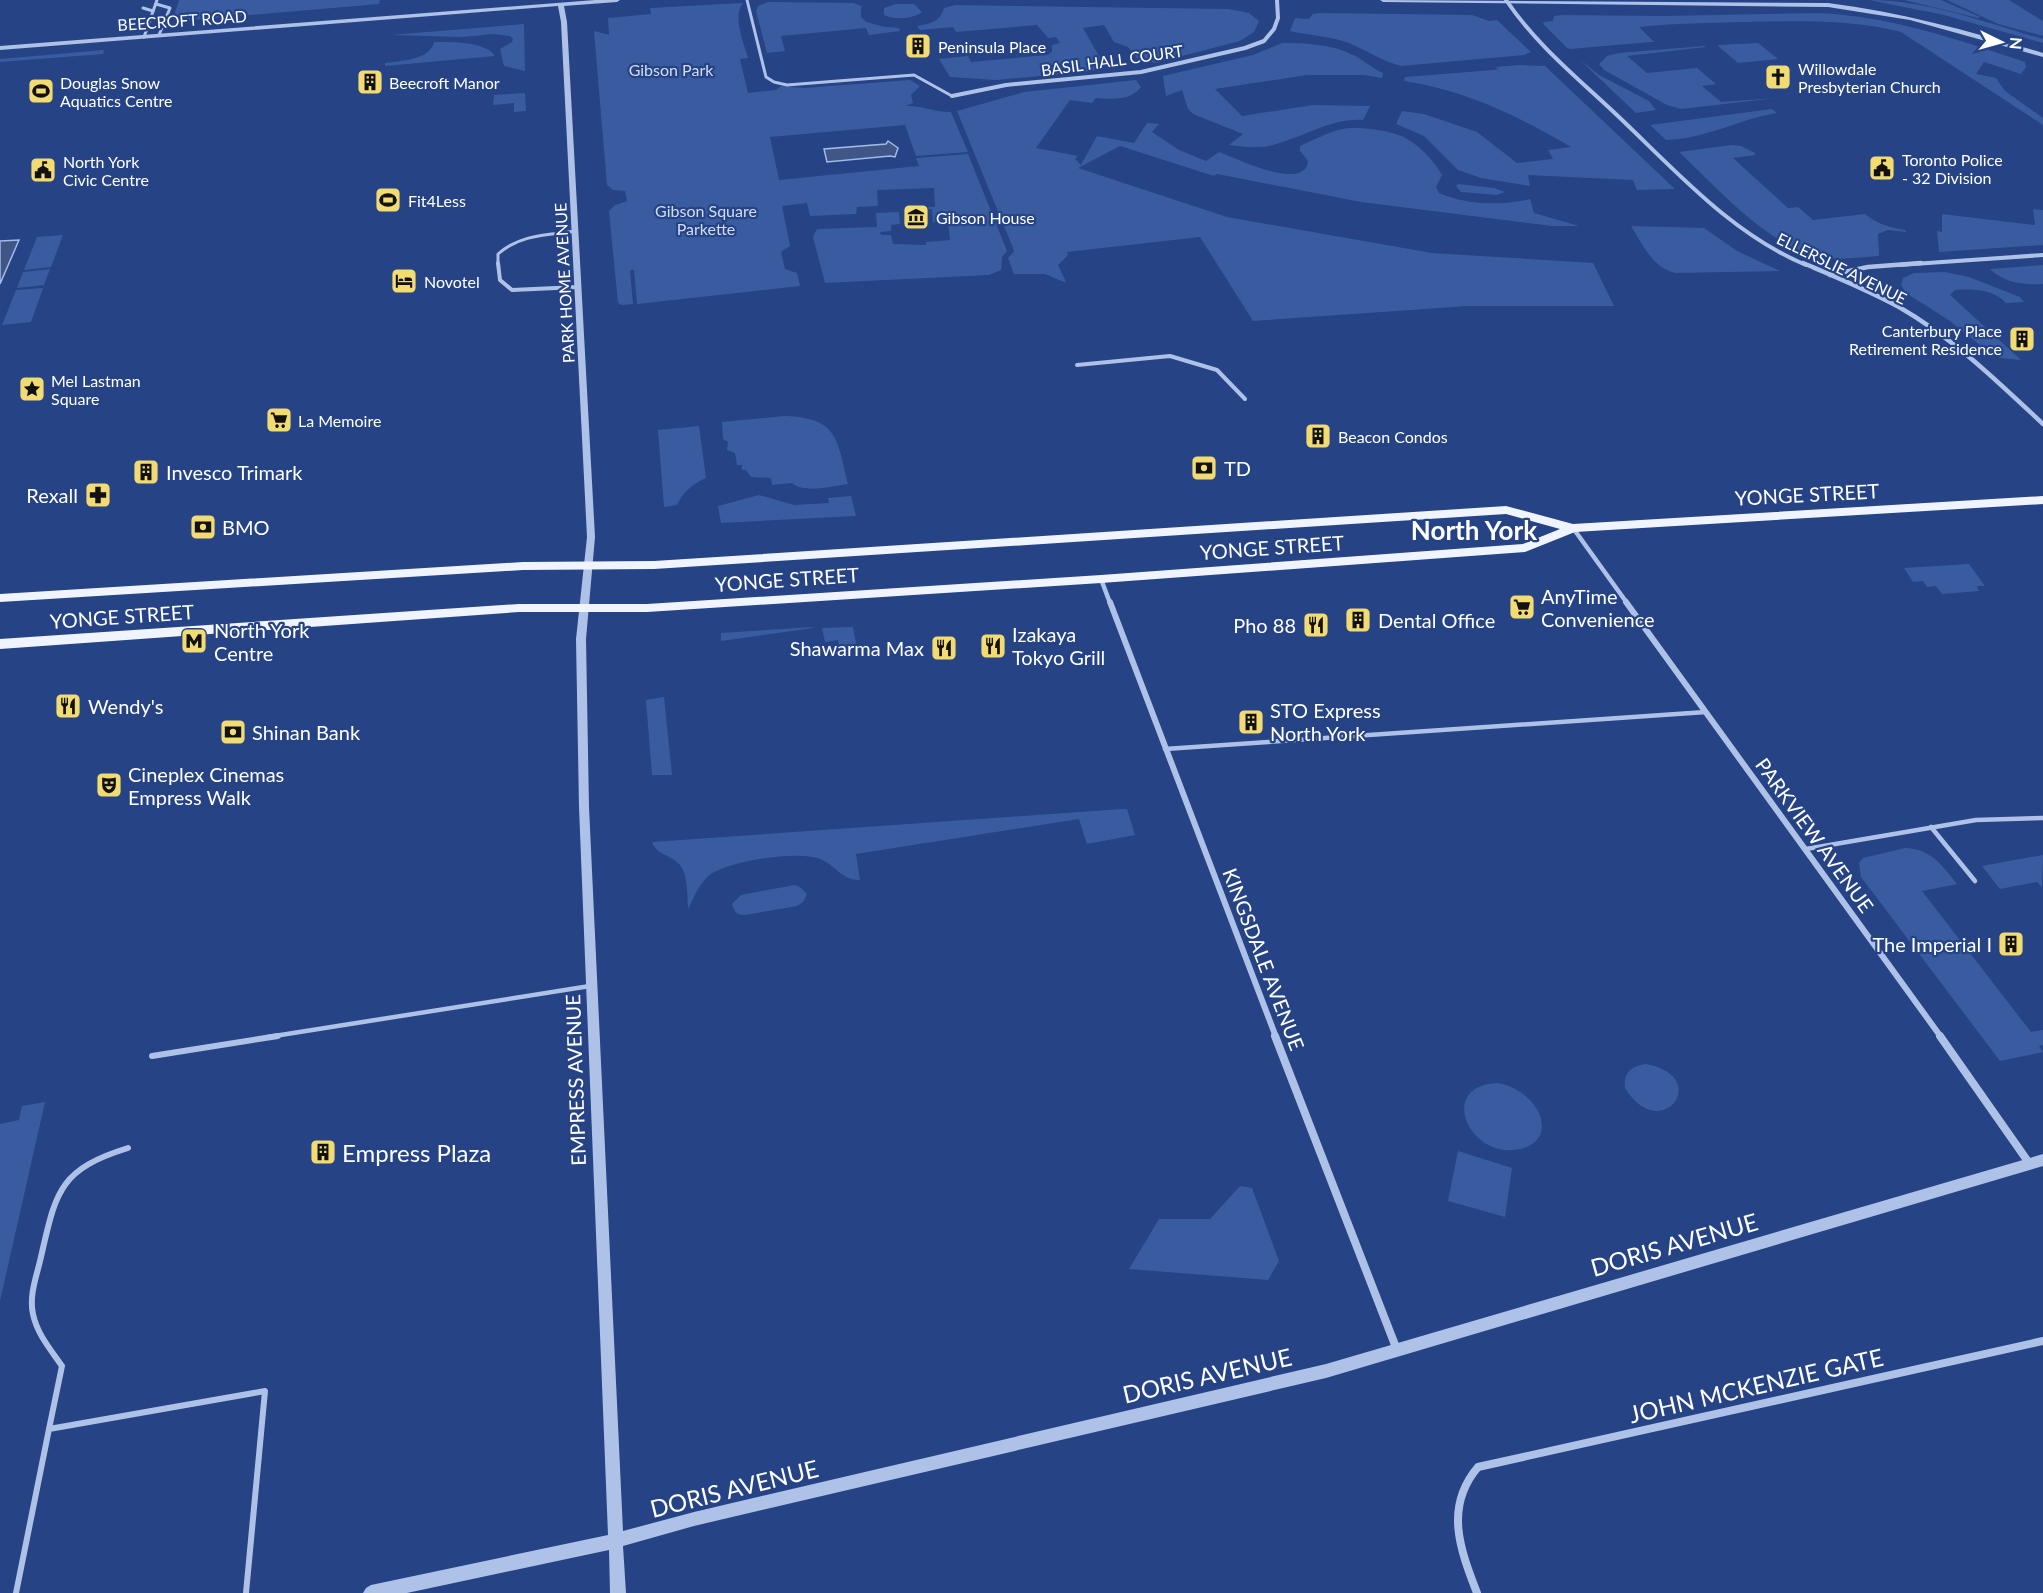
<svg xmlns="http://www.w3.org/2000/svg" width="2043" height="1593" viewBox="0 0 2043 1593" font-family="Lato,sans-serif">
	<style>
		.green { fill: #395ca1 }
		.water { fill: #405686; stroke: #a2bbe9; stroke-width: 1.5 }
		.lines { fill: none; stroke-linecap: round; stroke-linejoin: round }
		.service-far3 { stroke: #aec2e8; stroke-width: 3 }
		.service-far2 { stroke: #aec2e8; stroke-width: 4 }
		.service-far1 { stroke: #aec2e8; stroke-width: 4.5 }
		.service { stroke: #aec2e8; stroke-width: 6 }
		.minor-far3 { stroke: #aec2e8; stroke-width: 4 }
		.minor-far2 { stroke: #aec2e8; stroke-width: 4.5 }
		.minor-far1 { stroke: #aec2e8; stroke-width: 6 }
		.minor { stroke: #aec2e8; stroke-width: 8 }
		.tertiary { fill: #aec2e8; fill-rule: evenodd }
		.primary { fill: #f0f4fe; fill-rule: evenodd }
		.labels { text-anchor: middle; dominant-baseline: central; stroke-width: 4.5; stroke-linejoin: round; paint-order: stroke }
		.far-street-label { font-size: 16px; fill: #fff; stroke: #254385 }
		.far-poi-label { font-size: 16px; fill: #fff; stroke: #254385; text-anchor: start }
		.far-park-label { font-size: 16px; fill: #d2def6; stroke: #254385 }
		.poi-label { font-size: 20px; fill: #fff; stroke: #254385; text-anchor: start }
		.street-label { font-size: 20px; fill: #fff; stroke: #254385 }
		.near-poi-label { font-size: 24px; fill: #fff; stroke: #254385; text-anchor: start }
		.near-street-label { font-size: 24px; fill: #fff; stroke: #254385 }
		.district-label { font-size: 26px; font-weight: bold; fill: #fff; stroke: #254385 }
	</style>
	<rect width="100%" height="100%" fill="#254385"/>
	<g class="green">
		<path d="M179,0h201l-1,4 -200,17 -5,-5z"/>
		<path d="M1869,0c59,0 117,23 174,39v4l-99,-28z"/>
		<path d="M1904,0h37l39,17 -2,1z"/>
		<path d="M1947,0h62l34,21v15l-45,-12z"/>
		<path d="M768,2l86,1 9,4h-2v10l5,5 19,5 14,1 1,3 -31,4 -3,-7 -85,8 4,15 -18,2 -11,-42 2,-5z"/>
		<path d="M743,3c-11,14 1,40 5,55l-8,1 8,34 28,-3 5,-4 23,2 106,-8 10,6 -9,9 2,8 -8,3c16,-1 29,6 46,6l17,40 -52,4 -11,-31 -135,12 9,43 140,-14 -3,-8 52,-4 39,97 -5,6 -1,13 -12,5 -164,8 -12,-46 4,-8 60,-2 -1,-14 23,-1 1,12 -9,1v6l-11,1 1,3h10l2,9 33,1v-3l24,-2 -2,-18h-15l-1,-13 -17,1v-3h20l-1,-19 -57,2 1,16 -21,1 -1,7 -46,2 -3,-13 -25,3 8,40 -9,6 4,17 12,4 3,13 -163,18 -3,-34h-4l3,34 -11,1 -4,-2 -9,-92 6,-6 12,-4 -2,-10 -12,-1 -6,-5 -13,-154 15,4 -1,-17 43,-4 -1,-6z"/>
		<path d="M896,4h18l8,8c-8,7 -28,8 -38,3v-7z"/>
		<path d="M955,5l273,4 21,4 10,8 -5,11 -14,9 -85,22 -17,-4 -10,-12 -14,-5 -10,-17 -21,3 20,35 -10,8 -97,9 -46,-3 -11,-18 29,-3 3,6 76,-7 5,-3v-7l8,-2 -4,-6 -8,1 -11,-13 -81,7 -3,-5 -33,3 -3,-4c13,-2 23,-4 27,-18z"/>
		<path d="M1321,13l151,2 17,6 8,-1 34,32 -7,3 -123,11c-20,-5 -36,-17 -55,-24 -18,-6 -38,-7 -56,-11l5,-13 14,1 4,-5z"/>
		<path d="M1818,13c72,3 138,26 207,49l1,5 -5,7 -37,-12 -8,12 20,4 9,13 38,27v7l-142,-93c-51,-13 -103,-11 -156,-10 -35,1 -71,1 -106,5l15,15h-3l-81,7 -3,-1 -24,-24 1,-2 9,-1 1,-5 8,-1 101,1z"/>
		<path d="M524,24l1,47 -21,-5 -4,-17 12,-7 1,-3 -3,-3 -17,-2 -30,3 -73,-2z"/>
		<path d="M434,42c17,0 51,-1 61,14l-110,10v-3c16,-2 45,-3 49,-21z"/>
		<path d="M1282,43c21,0 49,1 69,11 12,5 20,14 32,19l-1,5 -18,-3h-57l-92,14 27,27 71,-11 57,1 -7,14c-31,-2 -57,16 -87,24 -15,5 -31,3 -47,1l14,-11 -50,-20 -5,-5 -6,-19 -16,6 -3,-20 90,-21z"/>
		<path d="M1758,43l20,16 -40,4 -21,-18z"/>
		<path d="M1704,46l2,1 -79,9 20,17 50,-5 19,16 -14,2 19,16 55,-4 -95,11 -14,-4 -63,-35 -5,-6 8,-8 12,-3z"/>
		<path d="M104,50l-1,4 -103,8v-3z"/>
		<path d="M1579,59l20,16 50,26 7,9 -20,3z"/>
		<path d="M1520,65l25,1 130,123 -38,1 -4,-10 -105,-5 2,11 -49,-8 -23,-8 -34,-34 -28,-12 6,-13 22,3 53,18 40,31 36,-4 -5,-9 23,-3c-53,-31 -106,-57 -167,-66l1,-4 88,-7 6,-1 -4,-2z"/>
		<path d="M1136,80l5,7c-11,14 -29,12 -45,11l-4,5 -22,-3 -34,48 42,8 -3,3 6,6 16,-29 37,7 13,-20 12,1 -7,8 27,18 27,11 13,-9c15,5 86,41 89,9l-8,-10v-5c13,-6 29,-14 43,-17 15,-3 52,2 64,10 13,7 28,23 35,36l-6,12 3,6c28,12 61,13 91,6l4,14 45,13h-27l-191,-24 -144,-28 -3,2 -94,-30 -42,22 149,49 205,36 161,10 21,43h-146l-215,15 -53,-84 -133,15 1,3 -10,10 8,17h-2l-19,-8h-31l-6,-16 6,-6 -1,-4 -56,-137 67,-19z"/>
		<path d="M525,93l1,18 -12,1v-9l-21,2 1,-10z"/>
		<path d="M1772,109l5,4c-38,6 -71,26 -111,27l-16,-15z"/>
		<path d="M1731,145l10,1 14,7v2l-22,3 55,50 10,-1 15,13 52,-6c12,10 26,14 41,16v2l-18,-2 -10,4 1,22c-17,1 -34,4 -51,2 -56,-6 -110,-70 -149,-106z"/>
		<path d="M1458,184l36,4 11,4 -8,3 -36,-3 -5,-6z"/>
		<path d="M2033,209l10,1v35l-104,7 -2,-21 5,1v-18l93,11z"/>
		<path d="M1631,226l73,2 33,23 43,20 -105,2c-23,-6 -32,-28 -44,-47z"/>
		<path d="M63,235l-12,32 -27,3 13,-33z"/>
		<path d="M2043,265v19c-19,1 -39,-1 -53,-15z"/>
		<path d="M50,269l-6,16 -27,3 6,-16z"/>
		<path d="M1945,272l24,5 51,20 4,5 -18,1c-13,-14 -34,-14 -51,-13l-5,5 71,65 -21,-2 -9,-4 -41,-33 -44,-28 -5,-8 2,-7 11,-5z"/>
		<path d="M43,288l-12,34 -29,3 14,-35z"/>
		<path d="M785,416c54,2 52,24 63,68 -15,2 -44,10 -56,-1l-20,2 -1,-7 -20,-1 -5,-7h-4v-5h-5l-2,-12 -8,-3 1,-8 -5,-3 -1,-17z"/>
		<path d="M699,426l7,52c-15,7 -22,13 -29,27l-13,2 -6,-77z"/>
		<path d="M759,495l35,10 35,-2 -1,-5 23,-2 5,20 -135,7 -3,-17z"/>
		<path d="M1969,564l16,22h-8l2,5 -37,3 -6,-8 -9,1 -4,-6 -10,1 -9,-14z"/>
		<path d="M813,627v1l-92,13v-8z"/>
		<path d="M853,627l4,22 -27,4 2,-4 7,-2 -1,-7 -13,2 -3,-14z"/>
		<path d="M664,697l8,78h-20l-6,-75z"/>
		<path d="M1122,809h5l8,26 -48,9 -8,-25 -223,35 4,26c-19,0 -23,-14 -40,-21 -22,-9 -90,2 -109,15 -12,9 -16,22 -23,35 -1,-12 0,-28 -5,-39 -6,-15 -26,-13 -31,-28z"/>
		<path d="M1905,848c26,1 37,17 52,36l-35,7 109,141 12,-2v15l-4,1 4,6 -43,9 -139,-184 -2,-14 4,-5z"/>
		<path d="M2043,855l-1,32 -5,-5 -37,7 -18,-23z"/>
		<path d="M795,885l5,2 7,7 -4,8 -6,4 -52,9c-8,0 -11,-3 -13,-11l9,-9z"/>
		<path d="M1646,1064c68,13 14,82 -21,24 -2,-15 6,-22 21,-24z"/>
		<path d="M1498,1083c43,8 65,61 16,67 -47,5 -76,-65 -16,-67z"/>
		<path d="M45,1102l-45,199v-177l19,-4 3,-14z"/>
		<path d="M1458,1151l54,17 -7,49 -57,-16z"/>
		<path d="M1240,1186l12,2 27,73 -11,19 -139,-11 30,-50h51z"/>
	</g>
	<g class="water">
		<path d="M888,141l10,7 -3,9 -5,-1 -63,6 -3,-13 62,-5z"/>
		<path d="M19,240l-19,44v-43z"/>
	</g>
	<g class="lines">
		<g class="service-far3">
			<path d="M747,0l19,77 8,5 13,3 127,-10 38,21"/>
			<path d="M156,4l14,4 -11,27"/>
			<path d="M143,8l10,3"/>
			<path d="M144,37l13,-37"/>
			<path d="M498,265v-11c22,-20 51,-19 78,-23"/>
		</g>
		<g class="service-far2">
			<path d="M498,263l2,17 12,10 66,-3"/>
			<path d="M1077,365l93,-9 47,14 28,29"/>
		</g>
		<g class="service-far1">
			<path d="M1165,749l541,-37"/>
			<path d="M1931,827l44,54"/>
			<path d="M1806,849l170,-29 67,-2"/>
			<path d="M268,1037l322,-51"/>
		</g>
		<g class="service">
			<path d="M152,1056l126,-20"/>
			<path d="M49,1429l13,-63c-11,-16 -25,-32 -29,-52 -4,-18 3,-36 7,-53 16,-68 17,-91 88,-113"/>
			<path d="M16,1593l33,-164 216,-38 -19,202"/>
		</g>
		<g class="minor-far3">
			<path d="M1506,0c31,46 74,80 114,118 58,55 112,116 186,147"/>
			<path d="M952,96l54,-11 135,-13 104,-24 19,-7 10,-12 4,-11 -1,-18"/>
			<path d="M1899,265l144,-10"/>
		</g>
		<g class="minor-far2">
			<path d="M1803,263c33,14 65,27 96,44 54,31 99,75 144,117"/>
			<path d="M1830,275l38,-8 53,-4"/>
			<path d="M1573,528l54,75"/>
			<path d="M1101,579l9,24"/>
		</g>
		<g class="minor-far1">
			<path d="M1110,602l166,435"/>
			<path d="M1626,602l315,435"/>
		</g>
		<g class="minor">
			<path d="M1275,1036l122,314"/>
			<path d="M1940,1036l89,127"/>
			<path d="M1477,1593c-17,-44 -33,-86 1,-126l565,-126"/>
		</g>
		<g class="tertiary">
			<path d="M595,0h25l-3,2 -53,4 3,16 28,515 -9,102 3,168 34,724 71,-19 632,-148 717,-210v12l-717,212 -632,148 -71,20 3,47h-16l-1,-43 -202,43h-44l3,-5 5,-3 237,-50 -29,-728 -3,-168 11,-102 -26,-515 -3,-16 -558,44v-4z"/>
			<path d="M1380,0l448,3c74,9 144,29 215,50v4l-133,-37 -82,-13 -445,-5z"/>
		</g>
		<path class="primary" d="M2043,496v8l-468,28 -50,20 -424,31 -454,29h-128l-519,37v-10l519,-35h128l454,-29 422,-31 37,-15 -54,-15 -852,55 -131,1 -523,32v-8l523,-32 131,-1 852,-55 67,18z"/>
	</g>
	<defs>
		<symbol id="building-square" viewBox="-11 -11 22 22"><rect x="-9" y="-9" width="18" height="18" rx="4" fill="#f2dc72" stroke="#254385"/><path d="M-4-6H4V6H1V3H-1V6H-4ZM-2.5-4.3h1.7v1.8h-1.7ZM.8-4.3h1.7v1.8H.8ZM-2.5-1h1.7V.8h-1.7ZM.8-1h1.7V.8H.8Z" fill="#111"/></symbol>
		<symbol id="church-square" viewBox="-11 -11 22 22"><rect x="-9" y="-9" width="18" height="18" rx="4" fill="#f2dc72" stroke="#254385"/><path d="M-1.2-6h2.4v3.5h3.3v2.4h-3.3V6h-2.4V-.1h-3.3v-2.4h3.3Z" fill="#111"/></symbol>
		<symbol id="stadium-square" viewBox="-11 -11 22 22"><rect x="-9" y="-9" width="18" height="18" rx="4" fill="#f2dc72" stroke="#254385"/><path d="M0-5a6.5 5 0 1 0 0 10a6.5 5 0 1 0 0-10ZM-3.5-1.8h7v3.6h-7Z" fill="#111"/></symbol>
		<symbol id="civic-square" viewBox="-11 -11 22 22"><rect x="-9" y="-9" width="18" height="18" rx="4" fill="#f2dc72" stroke="#254385"/><path d="M-.6-6.5H3V-4.5H.6V-3L4-1V1h2V6H-6V1h2V-1L-.6-3ZM-1.2 2.5V6h2.4V2.5Z" fill="#111"/></symbol>
		<symbol id="museum-square" viewBox="-11 -11 22 22"><rect x="-9" y="-9" width="18" height="18" rx="4" fill="#f2dc72" stroke="#254385"/><path d="M0-6L6-3V-2H-6V-3ZM-5-1h2V3h-2ZM-1-1h2V3h-2ZM3-1h2V3H3ZM-6 4H6V6H-6Z" fill="#111"/></symbol>
		<symbol id="hotel-square" viewBox="-11 -11 22 22"><rect x="-9" y="-9" width="18" height="18" rx="4" fill="#f2dc72" stroke="#254385"/><path d="M-6-4.5h1.5V1H6V5H4.5V3h-9V5H-6ZM-4 0a1.8 1.8 0 1 1 3.6 0ZM.5 0V-2.5h3Q6-2.5 6 0Z" fill="#111"/></symbol>
		<symbol id="sight-square" viewBox="-11 -11 22 22"><rect x="-9" y="-9" width="18" height="18" rx="4" fill="#f2dc72" stroke="#254385"/><path d="M0-6L1.8-2.2L6-1.7L2.9 1.2L3.7 5.4L0 3.3L-3.7 5.4L-2.9 1.2L-6-1.7L-1.8-2.2Z" fill="#111"/></symbol>
		<symbol id="supermarket-square" viewBox="-11 -11 22 22"><rect x="-9" y="-9" width="18" height="18" rx="4" fill="#f2dc72" stroke="#254385"/><path d="M-6-5.5h2.5l.6 2H6L4.5 2H-2.5L-4.4-4H-6ZM-1.5 3.2a1.3 1.3 0 1 0 .1 0ZM3 3.2a1.3 1.3 0 1 0 .1 0Z" fill="#111"/></symbol>
		<symbol id="bank-square" viewBox="-11 -11 22 22"><rect x="-9" y="-9" width="18" height="18" rx="4" fill="#f2dc72" stroke="#254385"/><path d="M-6-4H6V4H-6ZM0-2.3a2.3 2.3 0 1 0 0 4.6a2.3 2.3 0 1 0 0-4.6Z" fill="#111"/></symbol>
		<symbol id="pharmacy-square" viewBox="-11 -11 22 22"><rect x="-9" y="-9" width="18" height="18" rx="4" fill="#f2dc72" stroke="#254385"/><path d="M-2-6h4v4h4v4h-4v4h-4v-4h-4v-4h4Z" fill="#111"/></symbol>
		<symbol id="restaurant-square" viewBox="-11 -11 22 22"><rect x="-9" y="-9" width="18" height="18" rx="4" fill="#f2dc72" stroke="#254385"/><path d="M-5-6h1v4h1v-4h1v4h1v-4h1v5L-1.5 .5V6h-2V.5L-5-1ZM5-6V6H3V1.5H1.5Q1.5-4 5-6Z" fill="#111"/></symbol>
		<symbol id="metro-square" viewBox="-11 -11 22 22"><rect x="-9" y="-9" width="18" height="18" rx="4" fill="#f2dc72" stroke="#254385"/><path d="M-5.5 5V-5H-3L0 0L3-5H5.5V5H3V-.5L0 4L-3-.5V5Z" fill="#111"/></symbol>
		<symbol id="theatre-square" viewBox="-11 -11 22 22"><rect x="-9" y="-9" width="18" height="18" rx="4" fill="#f2dc72" stroke="#254385"/><path d="M-5-5.5Q0-4 5-5.5V0Q5 5 0 6Q-5 5-5 0ZM-3.3-2.5H-1v1.5H-3.3ZM1-2.5H3.3v1.5H1ZM-2.8 1Q0 5.5 2.8 1Z" fill="#111"/></symbol>
	</defs>
	<g fill-rule="evenodd">
		<use href="#building-square" x="903" y="31" width="30" height="30"/>
		<use href="#church-square" x="1763" y="62" width="30" height="30"/>
		<use href="#building-square" x="355" y="67" width="30" height="30"/>
		<use href="#stadium-square" x="26" y="76" width="30" height="30"/>
		<use href="#civic-square" x="1867" y="153" width="30" height="30"/>
		<use href="#civic-square" x="28" y="155" width="30" height="30"/>
		<use href="#stadium-square" x="373" y="185" width="30" height="30"/>
		<use href="#museum-square" x="901" y="202" width="30" height="30"/>
		<use href="#hotel-square" x="389" y="266" width="30" height="30"/>
		<use href="#building-square" x="2007" y="324" width="30" height="30"/>
		<use href="#sight-square" x="17" y="374" width="30" height="30"/>
		<use href="#supermarket-square" x="264" y="405" width="30" height="30"/>
		<use href="#building-square" x="1303" y="421" width="30" height="30"/>
		<use href="#bank-square" x="1189" y="453" width="30" height="30"/>
		<use href="#building-square" x="131" y="457" width="30" height="30"/>
		<use href="#pharmacy-square" x="83" y="480" width="30" height="30"/>
		<use href="#bank-square" x="188" y="512" width="30" height="30"/>
		<use href="#supermarket-square" x="1507" y="592" width="30" height="30"/>
		<use href="#building-square" x="1343" y="605" width="30" height="30"/>
		<use href="#restaurant-square" x="1301" y="610" width="30" height="30"/>
		<use href="#metro-square" x="179" y="626" width="30" height="30"/>
		<use href="#restaurant-square" x="978" y="631" width="30" height="30"/>
		<use href="#restaurant-square" x="929" y="633" width="30" height="30"/>
		<use href="#restaurant-square" x="53" y="691" width="30" height="30"/>
		<use href="#building-square" x="1236" y="707" width="30" height="30"/>
		<use href="#bank-square" x="218" y="717" width="30" height="30"/>
		<use href="#theatre-square" x="94" y="770" width="30" height="30"/>
		<use href="#building-square" x="1996" y="929" width="30" height="30"/>
		<use href="#building-square" x="308" y="1137" width="30" height="30"/>
	</g>
	<g class="labels">
		<g class="far-street-label">
			<text transform="translate(182 20) rotate(-4)">BEECROFT ROAD</text>
			<text transform="translate(1112 60) rotate(-8)">BASIL HALL COURT</text>
			<text transform="translate(1842 268) rotate(26)">ELLERSLIE AVENUE</text>
			<text transform="translate(564 283) rotate(-93)">PARK HOME AVENUE</text>
		</g>
		<g class="far-poi-label">
			<text x="938" y="46">Peninsula Place</text>
			<text x="1798" y="68">Willowdale<tspan x="1798" dy="18">Presbyterian Church</tspan></text>
			<text x="60" y="82">Douglas Snow<tspan x="60" dy="18">Aquatics Centre</tspan></text>
			<text x="389" y="82">Beecroft Manor</text>
			<text x="1902" y="159">Toronto Police<tspan x="1902" dy="18">- 32 Division</tspan></text>
			<text x="63" y="161">North York<tspan x="63" dy="18">Civic Centre</tspan></text>
			<text x="408" y="200">Fit4Less</text>
			<text x="936" y="217">Gibson House</text>
			<text x="424" y="281">Novotel</text>
			<text x="2002" y="330" text-anchor="end">Canterbury Place<tspan x="2002" dy="18">Retirement Residence</tspan></text>
			<text x="51" y="380">Mel Lastman<tspan x="51" dy="18">Square</tspan></text>
			<text x="298" y="420">La Memoire</text>
			<text x="1338" y="436">Beacon Condos</text>
		</g>
		<g class="far-park-label">
			<text x="671" y="69">Gibson Park</text>
			<text x="706" y="210">Gibson Square<tspan x="706" dy="18">Parkette</tspan></text>
		</g>
		<g class="poi-label">
			<text x="1224" y="468">TD</text>
			<text x="166" y="472">Invesco Trimark</text>
			<text x="78" y="495" text-anchor="end">Rexall</text>
			<text x="222" y="527">BMO</text>
			<text x="1541" y="596">AnyTime<tspan x="1541" dy="23">Convenience</tspan></text>
			<text x="1378" y="620">Dental Office</text>
			<text x="1296" y="625" text-anchor="end">Pho 88</text>
			<text x="214" y="630">North York<tspan x="214" dy="23">Centre</tspan></text>
			<text x="1012" y="634">Izakaya<tspan x="1012" dy="23">Tokyo Grill</tspan></text>
			<text x="924" y="648" text-anchor="end">Shawarma Max</text>
			<text x="88" y="706">Wendy's</text>
			<text x="1270" y="710">STO Express<tspan x="1270" dy="23">North York</tspan></text>
			<text x="252" y="732">Shinan Bank</text>
			<text x="128" y="774">Cineplex Cinemas<tspan x="128" dy="23">Empress Walk</tspan></text>
			<text x="1992" y="944" text-anchor="end">The Imperial I</text>
		</g>
		<g class="street-label">
			<text transform="translate(1807 494) rotate(-3)">YONGE STREET</text>
			<text transform="translate(1272 547) rotate(-4)">YONGE STREET</text>
			<text transform="translate(787 579) rotate(-4)">YONGE STREET</text>
			<text transform="translate(122 616) rotate(-4)">YONGE STREET</text>
			<text transform="translate(1815 835) rotate(54)">PARKVIEW AVENUE</text>
			<text transform="translate(1264 959) rotate(69)">KINGSDALE AVENUE</text>
			<text transform="translate(575 1080) rotate(-92)">EMPRESS AVENUE</text>
		</g>
		<g class="near-poi-label">
			<text x="342" y="1152">Empress Plaza</text>
		</g>
		<g class="near-street-label">
			<text transform="translate(1674 1244) rotate(-16)">DORIS AVENUE</text>
			<text transform="translate(1207 1375) rotate(-13)">DORIS AVENUE</text>
			<text transform="translate(1756 1385) rotate(-13)">JOHN MCKENZIE GATE</text>
			<text transform="translate(734 1488) rotate(-14)">DORIS AVENUE</text>
		</g>
		<g class="district-label">
			<text x="1474" y="530">North York</text>
		</g>
	</g>
	<g transform="translate(2001 42) rotate(95)" stroke="#254385" stroke-width="4.5" paint-order="stroke">
	<path d="M0-4.5L10 22L0 15L-10 22Z" fill="#ffffff"/>
	<text y="-9" font-size="16" font-weight="bold" text-anchor="middle" fill="#ffffff">N</text>
	</g>
</svg>
